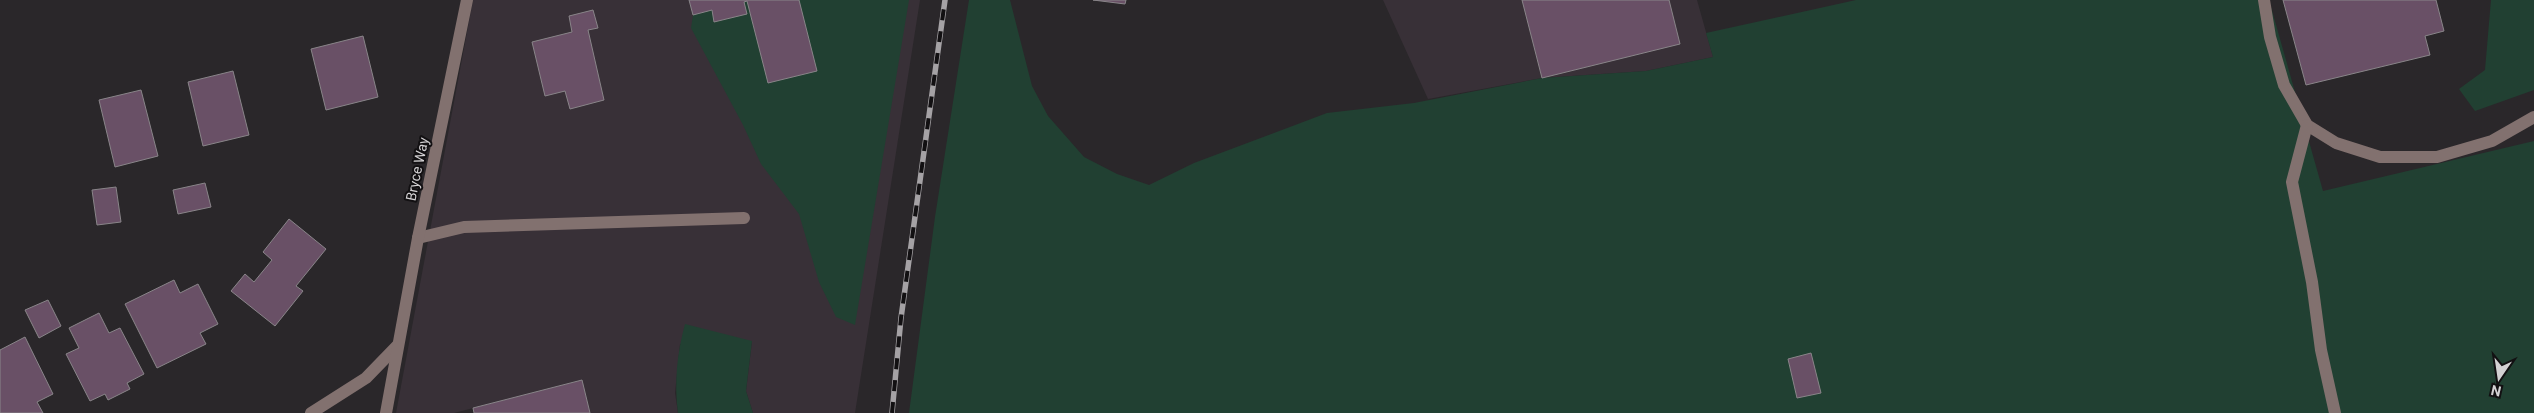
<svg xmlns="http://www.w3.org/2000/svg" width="2534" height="413" viewBox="0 0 2534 413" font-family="Roboto,sans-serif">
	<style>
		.built { fill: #383037 }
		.green { fill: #214032 }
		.building { fill: #695066; stroke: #898589 }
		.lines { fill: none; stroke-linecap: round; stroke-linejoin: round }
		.minor { stroke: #82716f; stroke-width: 12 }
		.rail-casing { stroke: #a5a2a5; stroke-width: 5.5 }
		.rail { stroke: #121012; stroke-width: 4; stroke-dasharray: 11; stroke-linecap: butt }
		.labels { text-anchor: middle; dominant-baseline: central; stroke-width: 4; stroke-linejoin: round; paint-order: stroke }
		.street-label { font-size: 14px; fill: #d3d1d3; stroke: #121012 }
	</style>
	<rect width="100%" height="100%" fill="#2a272a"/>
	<g class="built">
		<path d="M473,0h447l-65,413h-102l-7,-22 6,-50 -72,3 -5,49 3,20h-88l-9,-33 -127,33h-58z"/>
		<path d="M1383,0h314l16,57 -67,14 -104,7 -114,21z"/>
	</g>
	<g class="green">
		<path d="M689,0h220l-54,325 -19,-8 -17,-35 -20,-68 -38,-50 -18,-39 -52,-97 2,-13z"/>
		<path d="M969,0h41l22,86 16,30 36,41 33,17 32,11 45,-22 133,-50 87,-10 128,-25 104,-7 67,-14 -7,-24 150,-33h413l54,191 211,-50v272h-1625l26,-196z"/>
		<path d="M2491,0h43v90l-59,21 -16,-22 26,-19z"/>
		<path d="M685,324l67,17 -6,50 7,22h-75c-4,-30 -1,-60 7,-89z"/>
	</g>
	<g class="building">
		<path d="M689,0h110l18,71 -49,12 -21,-82 -3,1 3,12 -33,8 -2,-12 -19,5z"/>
		<path d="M1093,0h33l-1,4z"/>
		<path d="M1522,0h147l11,44 -138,34z"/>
		<path d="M2283,0h153l8,31 -19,5 5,19 -124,30z"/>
		<path d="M593,10l5,18 -10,2 16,70 -34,9 -5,-18 -20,5 -13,-54 40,-10 -3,-16z"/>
		<path d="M363,36l15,61 -52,13 -15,-61z"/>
		<path d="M233,71l16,64 -46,11 -15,-64z"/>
		<path d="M141,90l17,66 -43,11 -16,-67z"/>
		<path d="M205,183l6,24 -33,7 -5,-24z"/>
		<path d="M116,187l5,35 -24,3 -5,-35z"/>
		<path d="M289,219l37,30 -30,37 7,5 -28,35 -44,-35 14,-17 9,8 18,-22 -9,-8z"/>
		<path d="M174,280l6,13 18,-9 20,40 -18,9 6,11 -49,24 -32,-64z"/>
		<path d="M48,300l13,26 -22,12 -14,-28z"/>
		<path d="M99,313l10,20 11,-5 24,46 -17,9 3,6 -22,11 -3,-6 -15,7 -24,-47 13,-6 -10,-20z"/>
		<path d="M25,337l28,57 -16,8 6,11h-43v-63z"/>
		<path d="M1811,353l10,40 -24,5 -9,-39z"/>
		<path d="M582,380l8,33h-116l-1,-5z"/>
	</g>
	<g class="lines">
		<g class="minor">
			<path d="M2264,0l6,37 14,48 23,40 29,18 44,14h57l55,-16 42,-24"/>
			<path d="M2307,125l-15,57 20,100 9,68 14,63"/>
			<path d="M418,238l46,-11 280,-9"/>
			<path d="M311,413l55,-35 32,-33"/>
			<path d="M386,413l32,-175 49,-238"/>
		</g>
		<defs>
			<path id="rail" d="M892,413l9,-95 44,-318"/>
		</defs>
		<use href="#rail" class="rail-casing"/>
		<use href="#rail" class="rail"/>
	</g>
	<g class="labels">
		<g class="street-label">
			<text transform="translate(417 169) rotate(-78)">Bryce Way</text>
		</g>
	</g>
	<g transform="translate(2499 378) rotate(193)" stroke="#121012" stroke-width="4" paint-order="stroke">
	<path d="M0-4L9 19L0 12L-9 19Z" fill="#d3d1d3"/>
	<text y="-8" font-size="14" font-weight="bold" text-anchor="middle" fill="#d3d1d3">N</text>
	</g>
</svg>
